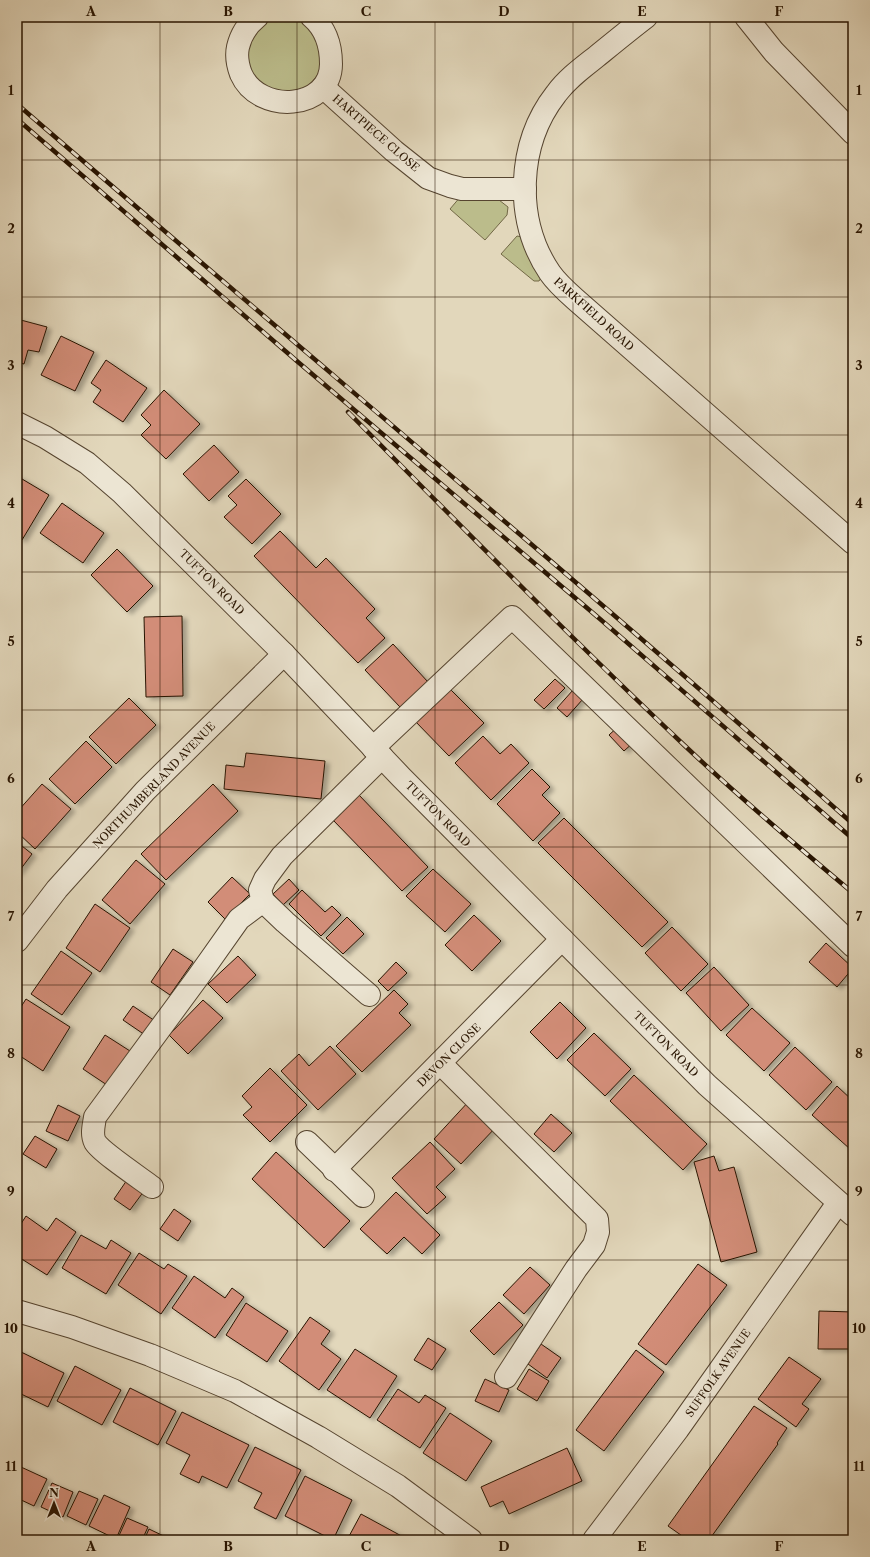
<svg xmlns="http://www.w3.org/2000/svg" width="870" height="1557" viewBox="0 0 870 1557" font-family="'Libre Caslon Text',serif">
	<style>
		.green { fill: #bbbc8b; stroke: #726846 }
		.building { fill: #d28d78; stroke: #281401; filter: url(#shadow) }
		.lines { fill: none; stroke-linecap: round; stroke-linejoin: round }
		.minor-casing { stroke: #564530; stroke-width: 24 }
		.minor { stroke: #ece5d3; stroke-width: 22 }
		.rail-casing { stroke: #281401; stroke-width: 4.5 }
		.rail { stroke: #ece5d3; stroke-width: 3; stroke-dasharray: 9; stroke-linecap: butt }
		.grid { fill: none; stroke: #281401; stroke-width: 1; stroke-opacity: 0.55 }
		.labels { text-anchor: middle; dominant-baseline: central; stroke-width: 3; stroke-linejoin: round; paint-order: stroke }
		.street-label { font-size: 11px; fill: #281401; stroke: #ece5d3 }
		.neatline { fill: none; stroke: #281401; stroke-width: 1.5 }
		.grid-label { font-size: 13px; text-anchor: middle; font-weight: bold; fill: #281401 }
	</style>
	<defs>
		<filter id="shadow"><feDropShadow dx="4.5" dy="2.5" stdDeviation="2" flood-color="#0004"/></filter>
	</defs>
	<rect width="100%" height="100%" fill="#e2d7bb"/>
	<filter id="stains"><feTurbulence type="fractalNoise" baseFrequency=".005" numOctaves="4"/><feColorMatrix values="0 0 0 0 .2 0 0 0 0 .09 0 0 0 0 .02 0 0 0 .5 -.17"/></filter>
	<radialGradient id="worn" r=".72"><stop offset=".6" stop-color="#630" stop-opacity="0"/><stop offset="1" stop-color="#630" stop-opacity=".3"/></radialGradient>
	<g class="green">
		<circle cx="285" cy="55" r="38"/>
		<path d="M461,196l38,4 9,7 -1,8 -22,25 -35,-31z"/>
		<path d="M517,236l5,1 19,41 -2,3h-5l-33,-27z"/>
	</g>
	<g class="building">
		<path d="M17,319l30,8 -8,25 -11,-2 -4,14 -7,-2z"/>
		<path d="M61,336l33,16 -19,39 -34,-16z"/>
		<path d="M106,360l41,28 -24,34 -30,-20 8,-12 -10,-7z"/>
		<path d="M164,390l36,34 -34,35 -25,-24 10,-10 -10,-10z"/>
		<path d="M214,445l25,27 -30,29 -26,-27z"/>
		<path d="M17,476l32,19 -27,45 -5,-3z"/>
		<path d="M246,479l35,35 -29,30 -28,-27 13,-12 -9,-9z"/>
		<path d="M62,503l42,30 -21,30 -43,-30z"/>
		<path d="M280,531l36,37 10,-10 49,51 -9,9 19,20 -27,25 -104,-107z"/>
		<path d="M117,549l36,37 -26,26 -36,-37z"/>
		<path d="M182,616l1,80 -37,1 -2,-80z"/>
		<path d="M393,644l35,38 -28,25 -35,-37z"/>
		<path d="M555,679l10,9 -21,21 -10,-9z"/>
		<path d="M448,687l36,36 -35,33 -35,-36z"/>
		<path d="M573,690l10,9 -16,18 -10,-9z"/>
		<path d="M129,698l27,27 -40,39 -27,-27z"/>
		<path d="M620,725l15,16 -11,10 -15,-16z"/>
		<path d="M483,736l17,18 11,-10 18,19 -38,37 -36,-37z"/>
		<path d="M86,741l26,26 -37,37 -26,-25z"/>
		<path d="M246,753l79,8 -4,38 -97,-10 2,-24 18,2z"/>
		<path d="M532,769l18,18 -8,8 18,18 -27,28 -36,-37z"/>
		<path d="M42,784l29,25 -36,40 -18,-17v-20z"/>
		<path d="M213,784l25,27 -72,69 -25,-26z"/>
		<path d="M358,794l70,73 -26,24 -70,-72z"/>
		<path d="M564,818l104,104 -26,25 -104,-104z"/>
		<path d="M17,842l15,12 -15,20z"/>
		<path d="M136,860l29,24 -35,40 -28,-24z"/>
		<path d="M433,869l38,35 -26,28 -39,-36z"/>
		<path d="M232,877l18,17 -25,25 -17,-17z"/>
		<path d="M289,879l10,11 -16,15 -10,-11z"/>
		<path d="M302,890l23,22 7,-6 9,9 -20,21 -32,-32z"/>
		<path d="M95,904l35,24 -30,44 -34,-24z"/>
		<path d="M474,915l27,26 -29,30 -27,-26z"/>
		<path d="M347,917l17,17 -21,20 -17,-16z"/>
		<path d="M672,927l36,37 -27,27 -36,-38z"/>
		<path d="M826,943l27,25 -16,19 -28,-25z"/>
		<path d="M173,949l20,13 -23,33 -19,-13z"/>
		<path d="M61,951l31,22 -30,42 -31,-21z"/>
		<path d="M238,956l18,19 -29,28 -19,-19z"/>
		<path d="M396,962l11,11 -19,18 -10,-10z"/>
		<path d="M714,967l35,38 -28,26 -35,-38z"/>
		<path d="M394,990l14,14 -9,9 12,12 -49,47 -26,-26z"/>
		<path d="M26,999l44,28 -27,44 -26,-17v-41z"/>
		<path d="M203,1000l20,18 -35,36 -19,-19z"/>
		<path d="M560,1002l26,26 -29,31 -27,-27z"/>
		<path d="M133,1006l22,15 -10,14 -22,-15z"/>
		<path d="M752,1008l38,35 -26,28 -38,-36z"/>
		<path d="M594,1033l37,36 -26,27 -38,-36z"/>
		<path d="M105,1035l25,16 -23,34 -24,-16z"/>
		<path d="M330,1046l26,28 -38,36 -37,-39 18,-17 10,12z"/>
		<path d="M795,1047l37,35 -26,28 -37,-35z"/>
		<path d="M270,1068l37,37 -37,37 -27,-27 9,-8 -10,-11z"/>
		<path d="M634,1075l73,69 -24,26 -73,-69z"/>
		<path d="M837,1086l16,15v46l-3,2 -38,-34z"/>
		<path d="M470,1100l27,26 -36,38 -27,-25z"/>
		<path d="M58,1105l22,11 -12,25 -22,-10z"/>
		<path d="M551,1114l21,19 -18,19 -20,-18z"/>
		<path d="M35,1136l22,13 -11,19 -23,-14z"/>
		<path d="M430,1142l25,27 -19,18 10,10 -19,17 -35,-36z"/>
		<path d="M276,1152l74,69 -26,27 -72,-69z"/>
		<path d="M714,1156l5,15 15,-4 23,85 -36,10 -27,-100z"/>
		<path d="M127,1180l17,11 -14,19 -16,-11z"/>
		<path d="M396,1192l44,43 -18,19 -18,-17 -17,17 -27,-25z"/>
		<path d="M174,1209l17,12 -13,20 -18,-12z"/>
		<path d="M26,1216l21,15 9,-13 20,14 -29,43 -30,-19v-26z"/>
		<path d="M81,1235l25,14 5,-9 20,13 -25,41 -44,-26z"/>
		<path d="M139,1253l25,16 4,-5 19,12 -26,38 -43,-29z"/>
		<path d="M698,1264l29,21 -61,80 -28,-21z"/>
		<path d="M530,1267l20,18 -26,29 -21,-19z"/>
		<path d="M194,1276l31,22 7,-10 12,9 -29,41 -43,-30z"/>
		<path d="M499,1302l24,23 -29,30 -24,-24z"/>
		<path d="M246,1303l42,28 -21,31 -41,-27z"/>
		<path d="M819,1311l34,1v37h-35z"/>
		<path d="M310,1317l20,14 -9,13 20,15 -22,31 -40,-29z"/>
		<path d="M428,1338l18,11 -14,21 -18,-10z"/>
		<path d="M541,1344l20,14 -14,20 -19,-14z"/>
		<path d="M355,1349l42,27 -27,42 -43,-28z"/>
		<path d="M17,1350l47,23 -16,34 -31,-15z"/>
		<path d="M636,1350l28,22 -60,79 -28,-21z"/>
		<path d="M789,1357l32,22 -19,25 7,5 -13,18 -38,-28z"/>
		<path d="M75,1366l46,24 -19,35 -45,-24z"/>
		<path d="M529,1369l20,12 -12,20 -20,-12z"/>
		<path d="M485,1379l24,11 -10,22 -24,-11z"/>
		<path d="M130,1388l46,23 -18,34 -45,-23z"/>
		<path d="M398,1389l21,14 6,-8 21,13 -26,40 -43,-28z"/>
		<path d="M754,1406l33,22 -10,15 1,1 -69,96h-21l-20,-14z"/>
		<path d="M182,1412l67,33 -22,43 -25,-12 -3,7 -19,-9 10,-19 -24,-12z"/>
		<path d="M450,1413l42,28 -26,40 -43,-28z"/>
		<path d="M255,1447l46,23 -25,49 -22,-11 8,-15 -24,-12z"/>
		<path d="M567,1448l15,33 -73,33 -6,-13 -13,6 -9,-20z"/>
		<path d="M21,1467l26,12 -13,27 -17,-8v-22z"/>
		<path d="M305,1476l47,24 -19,40 -48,-24z"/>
		<path d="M52,1483l21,9 -10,25 -22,-10z"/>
		<path d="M79,1491l19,8 -12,26 -19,-9z"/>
		<path d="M104,1495l26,12 -14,32 -27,-13z"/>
		<path d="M361,1514l46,25v1h-60z"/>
		<path d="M127,1518l21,9 -6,13h-25z"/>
		<path d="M149,1529l23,11h-28z"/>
	</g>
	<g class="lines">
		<defs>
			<g id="minor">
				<path d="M257,17c-10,8 -16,17 -19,30 -2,9 0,19 3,27 18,41 90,36 90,-10 0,-18 -5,-35 -19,-47"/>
				<path d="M646,17c-17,13 -34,27 -50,40 -14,11 -29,22 -40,37 -39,50 -42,126 -6,179 7,10 16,18 25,26l278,244"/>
				<path d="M746,17l28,35 79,81"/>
				<path d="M323,87l71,64 34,27 22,8 12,3h63"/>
				<path d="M17,423l28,14 42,26 35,30 162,161 117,123 306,308 146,130"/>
				<path d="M373,748l139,-131 341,329"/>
				<path d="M17,941l40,-52 88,-98 139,-137"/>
				<path d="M369,995l-84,-73 -22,-21 -3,-11 5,-11 17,-23 100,-99"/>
				<path d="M440,1063l157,156 1,13 -4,13 -18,24 -70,108"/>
				<path d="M307,1142l56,54"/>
				<path d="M334,1170l228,-231"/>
				<path d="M152,1187c-12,-9 -51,-35 -57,-45 -4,-8 -1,-17 0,-25l103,-140 41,-58 24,-18"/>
				<path d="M17,1311l55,16 78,28 85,36 83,46 80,49 73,54"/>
				<path d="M594,1540l84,-111 160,-226"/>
			</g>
		</defs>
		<use href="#minor" class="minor-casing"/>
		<use href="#minor" class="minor"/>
		<defs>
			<g id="rail">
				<path d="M17,104c278,241 561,476 836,720"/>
				<path d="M17,119l281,243 302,257 253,220"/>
				<path d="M348,412c111,112 222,225 336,333 55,52 112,100 169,148"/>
			</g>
		</defs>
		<use href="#rail" class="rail-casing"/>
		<use href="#rail" class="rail"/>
	</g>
	<path class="grid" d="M160,17v1523M297,17v1523M435,17v1523M573,17v1523M710,17v1523M17,160h836M17,297h836M17,435h836M17,572h836M17,710h836M17,847h836M17,985h836M17,1122h836M17,1260h836M17,1397h836"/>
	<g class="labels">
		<g class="street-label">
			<text transform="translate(376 133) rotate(41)">HARTPIECE CLOSE</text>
			<text transform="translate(594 314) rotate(42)">PARKFIELD ROAD</text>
			<text transform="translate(212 582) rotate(45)">TUFTON ROAD</text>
			<text transform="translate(154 785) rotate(-46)">NORTHUMBERLAND AVENUE</text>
			<text transform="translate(438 814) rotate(45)">TUFTON ROAD</text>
			<text transform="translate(666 1044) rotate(45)">TUFTON ROAD</text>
			<text transform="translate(449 1055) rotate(-45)">DEVON CLOSE</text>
			<text transform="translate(718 1373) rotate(-55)">SUFFOLK AVENUE</text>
		</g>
	</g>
	<rect width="870" height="1557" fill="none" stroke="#e2d7bb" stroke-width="44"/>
	<g transform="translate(54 1503)" stroke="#ece5d3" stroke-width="3" paint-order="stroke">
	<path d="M0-3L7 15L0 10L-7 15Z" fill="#281401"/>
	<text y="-6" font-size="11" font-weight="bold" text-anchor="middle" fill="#281401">N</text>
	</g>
	<rect x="22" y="22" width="826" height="1513" class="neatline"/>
	<g class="grid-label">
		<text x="91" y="16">A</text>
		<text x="228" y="16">B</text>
		<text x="366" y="16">C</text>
		<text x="504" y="16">D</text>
		<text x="642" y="16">E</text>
		<text x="779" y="16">F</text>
		<text x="11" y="95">1</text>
		<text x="859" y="95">1</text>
		<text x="11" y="233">2</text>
		<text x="859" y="233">2</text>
		<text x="11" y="370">3</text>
		<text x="859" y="370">3</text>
		<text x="11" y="508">4</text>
		<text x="859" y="508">4</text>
		<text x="11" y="646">5</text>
		<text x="859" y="646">5</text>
		<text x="11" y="783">6</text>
		<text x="859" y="783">6</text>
		<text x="11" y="921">7</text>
		<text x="859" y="921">7</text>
		<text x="11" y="1058">8</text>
		<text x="859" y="1058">8</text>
		<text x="11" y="1196">9</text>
		<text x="859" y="1196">9</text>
		<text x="11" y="1333">10</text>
		<text x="859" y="1333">10</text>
		<text x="11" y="1471">11</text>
		<text x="859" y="1471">11</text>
		<text x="91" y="1551">A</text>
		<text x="228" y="1551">B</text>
		<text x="366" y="1551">C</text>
		<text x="504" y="1551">D</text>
		<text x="642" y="1551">E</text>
		<text x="779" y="1551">F</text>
	</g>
	<rect width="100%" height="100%" filter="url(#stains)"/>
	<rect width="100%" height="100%" fill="url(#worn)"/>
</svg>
